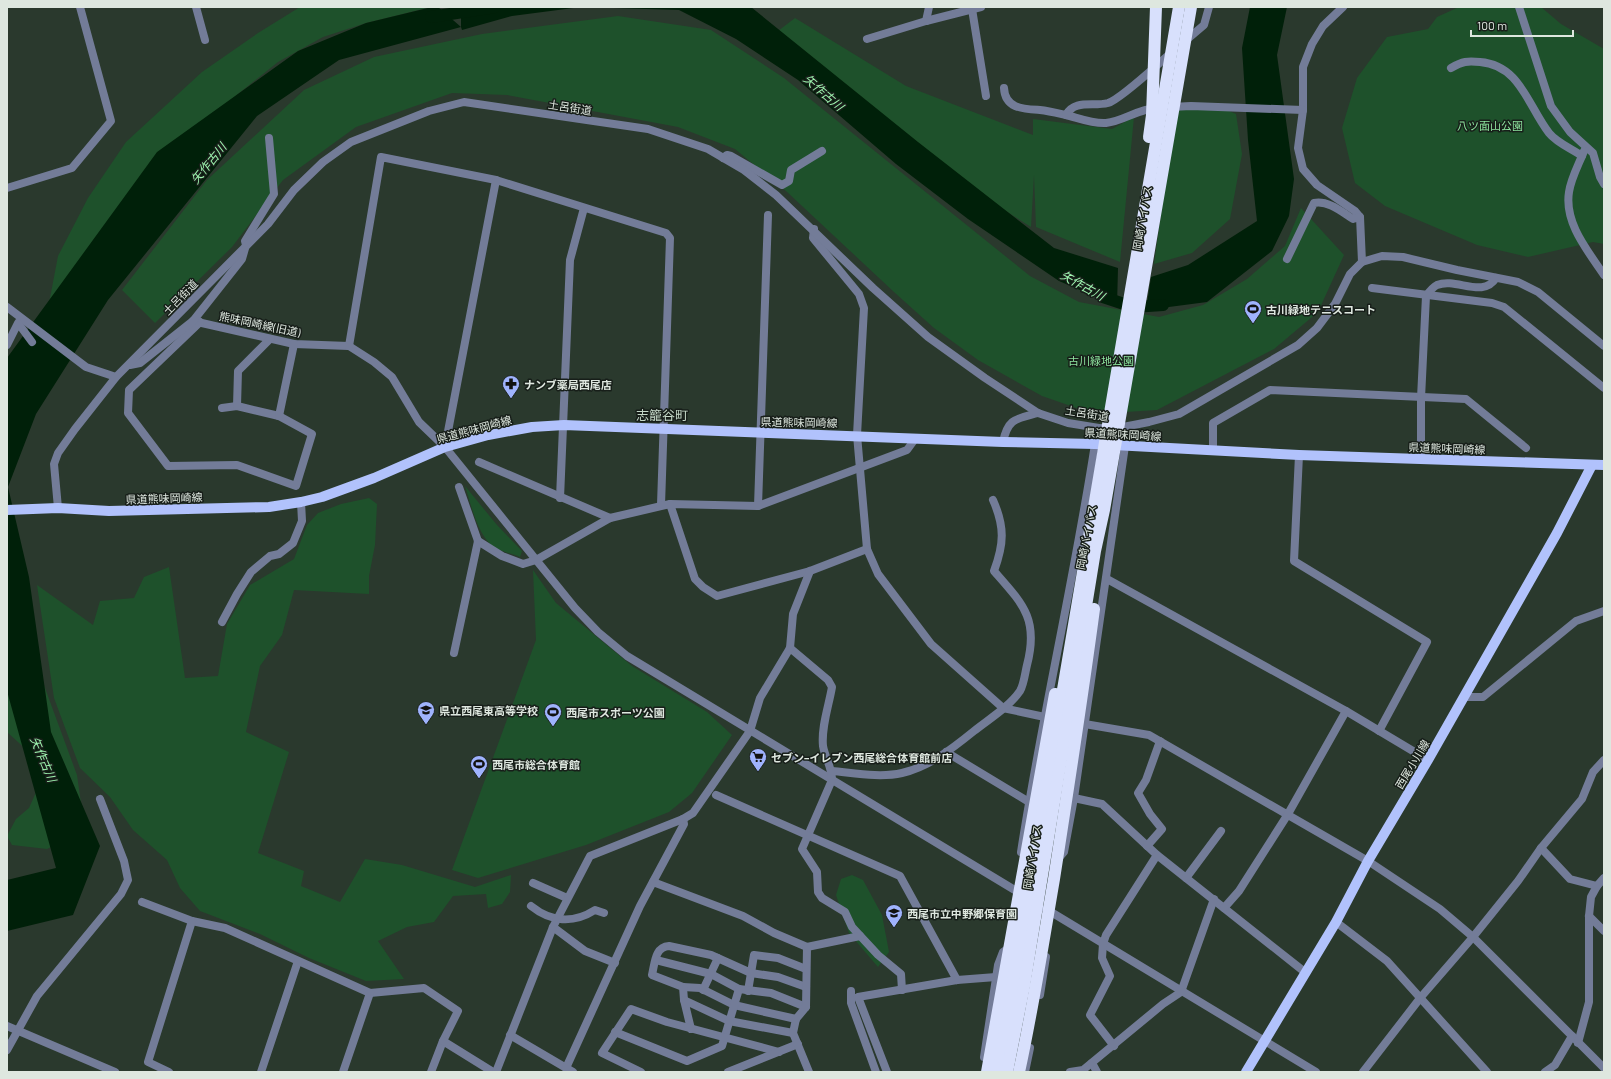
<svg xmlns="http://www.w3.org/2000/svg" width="1611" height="1079" viewBox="0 0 1611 1079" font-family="Barlow,'Noto Sans JP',sans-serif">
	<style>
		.green { fill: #1e512b }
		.water { fill: #002009 }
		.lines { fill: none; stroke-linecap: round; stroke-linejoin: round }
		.river { stroke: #002009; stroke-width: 12 }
		.minor { stroke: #737c98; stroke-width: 8 }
		.major { stroke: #b1c2fc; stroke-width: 10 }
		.highway { stroke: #d8e0fc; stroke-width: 12 }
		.labels { text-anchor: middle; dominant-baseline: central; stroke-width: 3; stroke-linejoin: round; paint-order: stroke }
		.street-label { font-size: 11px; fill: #dee7df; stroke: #171e19 }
		.park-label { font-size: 11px; fill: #8ee59f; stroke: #171e19 }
		.poi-label { font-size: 11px; font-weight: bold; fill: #dee7df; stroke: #171e19; text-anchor: start }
		.water-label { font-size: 12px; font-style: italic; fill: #9ff6b0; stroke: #171e19 }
		.quarter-label { font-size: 13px; fill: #c5d8c8; stroke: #171e19 }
	</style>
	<rect width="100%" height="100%" fill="#2a392d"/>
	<g class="green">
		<path d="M300,7h131l-65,16 -43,14 -45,25 -45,36 -187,221 12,-63 30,-58 38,-56 76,-70 56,-39z"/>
		<path d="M1459,7h82l20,17 43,25v195l-11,-2 -65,15 -51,-12 -92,-39 -30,-23 -13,-55 15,-50 30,-41 41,-8 9,-12z"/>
		<path d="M618,16l93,14 73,48 246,198 49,26 80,15 44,-12 44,-26 38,-33 16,-38 43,47 -26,57 -44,37 -117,61 -63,4 -52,-18 -64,-36 -44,-32 -40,-36 -108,-101 -51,-42 -57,-22 -171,-32 -55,-2 -96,34 -73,53 -51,67 -77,76 -33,-33 85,-110 97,-90 70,-33 108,-23z"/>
		<path d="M795,18l111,68 127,49v-16l79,10 22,-12 -14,145 -84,-35 -2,-52 -3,52 -109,-69 -144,-127z"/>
		<path d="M1176,108l48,1 12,5 6,40 -12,65 -38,34 -38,11z"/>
		<path d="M465,486l32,39 25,26 -2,6c-7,-3 -16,-5 -23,-8 -19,-10 -26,-45 -32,-63z"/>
		<path d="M369,498l8,6 -2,41 -6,31v18l-75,-4 -12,45 -22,31 -14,66 43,20 -31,101 46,18 -3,15 39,16 25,-43 37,6 73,22 36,-12 -1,17 -8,12 -14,4 -2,-14 -33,2 -19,26 -27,5 -29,14 26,38 -38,2 -57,-23 -49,-24 -60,-23 -20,-23 -13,-28 -34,-30 -23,-33 -30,-29 -26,-70 -17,-113 56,40 7,-24 34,-3 10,-21 25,-10 16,111 33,-2 9,-52 23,-39 44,-26 13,-34 11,-12 23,-9z"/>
		<path d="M7,551l24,99 46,125 4,28 -14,36 -20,10 -35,-4 -5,-9 9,-17 13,-11 13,-29 -13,-27 -22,-20z"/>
		<path d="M533,570l23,33 76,63 75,46 25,23 -40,58 -23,19 -83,33 -108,33 -26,-8 84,-230z"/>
		<path d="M852,875l11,5 19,35 7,37 -11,15 -29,-34 -13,-38 5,-16z"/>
	</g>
	<g class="water">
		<path d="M432,7h6l23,20v-20h290l167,135 136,106 64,20 -1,38 -58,-25 -91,-62 -72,-55 -98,-84 -62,-41 -57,-29 -98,-3 -69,9 -50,14 -1,-3 -122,33 -82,56 -149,184 -72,114 -28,73 21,90 22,155 49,114 -27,69 -66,16v-51l49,-12 -49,-177v-333l150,-206 141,-101 68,-28z"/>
		<path d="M1250,7h37l-10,48 17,124 -5,37 -17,35 -65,51 -61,8 5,-33 37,-12 69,-44 -9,-81 -6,-92z"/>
	</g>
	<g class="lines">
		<g class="river">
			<path d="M431,17l64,-10"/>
			<path d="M1103,297l30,10 30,-2"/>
		</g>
		<g class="minor">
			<path d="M196,7l9,33"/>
			<path d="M1343,7l-20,19 -11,18 -9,23v43l-5,38 5,21 14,16 38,26 5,6 2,45 20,-6 21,1 54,13 61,12 20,10 66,54"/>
			<path d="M1519,7l32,99 19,26 23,21 7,24 4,7"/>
			<path d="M972,9l14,87"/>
			<path d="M926,21l3,-14"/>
			<path d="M867,39l59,-18 55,-14"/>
			<path d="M1184,42l20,-17 5,-18"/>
			<path d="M1451,68c12,-7 16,-7 29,-6 40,3 48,44 69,71 8,10 23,16 33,23"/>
			<path d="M1004,88c1,21 20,21 36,22 9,1 17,3 26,5 9,-16 27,-8 42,-12 13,-4 51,-40 64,-51"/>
			<path d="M1171,107l20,-1 112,4"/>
			<path d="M1066,115c12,3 27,9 40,8 18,-2 31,-14 51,-15"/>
			<path d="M1584,151c-5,13 -13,27 -15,41 -5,31 19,59 35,83"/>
			<path d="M723,158l4,-3 4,1 51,29 7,-4 2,-11 31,-19"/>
			<path d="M7,188l65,-20 39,-47 -31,-114"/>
			<path d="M814,229l-1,9 46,56 5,14 -7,127 10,114 11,25 53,70 72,64 51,11"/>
			<path d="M1287,259l27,-56c14,-3 28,9 39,16l7,-2"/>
			<path d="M1372,288l120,15 12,4 100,81"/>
			<path d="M7,307l79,60 30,10"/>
			<path d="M193,321l101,23 55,2 25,16 18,15 27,45 26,25 130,161 23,24 29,24 396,239"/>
			<path d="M200,322l-71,68 -1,23 40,53 69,-1 59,21 16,-52 -33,-18 -42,-10 -15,2"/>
			<path d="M7,345l11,-22 14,19"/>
			<path d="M349,346l32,-189 115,23 170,53 4,5 -9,267"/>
			<path d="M130,365l10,-2 53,-42 49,-62 4,-14 -1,-4 29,-47 -5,-56"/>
			<path d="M237,406l1,-35 32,-32"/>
			<path d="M279,416l15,-72"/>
			<path d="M1003,442c5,-24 13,-23 35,-29"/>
			<path d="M445,447l51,-267"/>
			<path d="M1213,451v-28l57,-33 196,9 60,49"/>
			<path d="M1299,455l-5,106 133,81 -48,89"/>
			<path d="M1421,459v-61l5,-102c3,-4 7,-9 11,-11 19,-8 46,14 59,-7"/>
			<path d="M479,462l131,56"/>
			<path d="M560,498l10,-238 14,-52"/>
			<path d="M670,504l25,75 8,8 14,9 93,-25 57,-22"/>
			<path d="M758,506l10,-291"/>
			<path d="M58,508l-4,-44 4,-11 17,-24 41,-52 152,-153 26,-34 29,-28 28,-20 78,-31 35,-9 184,27 60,20 36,21 32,25 97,93 55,49 57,41 53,35 30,10 31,5h19l31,-6 30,-8 119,-69 19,-17 18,-24 15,-30 12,-12"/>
			<path d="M478,541l24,15 21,8 13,-4 74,-42 60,-14 88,2 149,-56 8,-11"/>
			<path d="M1107,579l239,132 82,49"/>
			<path d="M222,622l15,-28 14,-22 19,-16 9,-2 14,-11 9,-22 -1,-19"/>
			<path d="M790,648l38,32 4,7c-3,18 -11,40 -9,59 2,12 9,21 9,34l-30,69 15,23 1,20 4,6 23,14 7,15 26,28 23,19 1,16"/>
			<path d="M454,653l24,-112 -19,-54"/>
			<path d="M1464,697h19l93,-76 28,-10"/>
			<path d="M1073,722l76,13 219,126 72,48 33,28 131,131"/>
			<path d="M946,752l83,50"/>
			<path d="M832,771c22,2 48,7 70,2 27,-6 51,-25 72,-42 15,-12 35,-24 46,-40 4,-7 5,-18 7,-26 12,-46 -4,-61 -33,-94 10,-27 11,-44 -1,-71"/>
			<path d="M716,795l184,81 57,104"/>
			<path d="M1074,798l28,6 55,51 149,118"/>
			<path d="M1147,846l15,-17 -12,-15 -12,-21 8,-13 14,-39"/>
			<path d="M1541,848l29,31 27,7"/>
			<path d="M1021,852c21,-136 53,-271 74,-408"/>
			<path d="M1058,859l6,-7 10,-54 51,-352"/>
			<path d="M1186,878l35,-47"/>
			<path d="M653,882l90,34 31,17 33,14"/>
			<path d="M533,883l34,15"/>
			<path d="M142,902l50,19 33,7 145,65 54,-5 34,23 -15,30 -12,31"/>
			<path d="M531,906c20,16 42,18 64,4l9,3"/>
			<path d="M1224,908l15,-17 49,-77 58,-103"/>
			<path d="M1046,909l270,163"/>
			<path d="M1589,916l15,15"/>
			<path d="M1336,922l51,39 100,111"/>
			<path d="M553,927l32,24 30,12"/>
			<path d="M656,960l55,14 28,15"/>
			<path d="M683,987l17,1 34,17 62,14"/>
			<path d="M703,990l15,-32"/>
			<path d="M748,991l6,-36 24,3 28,11"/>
			<path d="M851,991v12l25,69"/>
			<path d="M1040,995l6,-38"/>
			<path d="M684,1000l-1,-13 -31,-12c3,-13 3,-28 17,-29l42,9 40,18 27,4 28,10"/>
			<path d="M7,1026l108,46"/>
			<path d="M691,1029l-7,-29 45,21 64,12"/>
			<path d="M615,1032l72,29 35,-15 17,-57 32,4 35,14"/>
			<path d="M510,1035l63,37"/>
			<path d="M443,1041l50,31"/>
			<path d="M1578,1043l11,-41v-86l2,-19 6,-11 7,-8"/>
			<path d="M1114,1046l-24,-31 20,-39 -8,-18 1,-14 3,-9 51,-80"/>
			<path d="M7,1050l30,-54 84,-102 7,-14 -4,-19 -24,-62"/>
			<path d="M984,1057l14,-92 5,-13 7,-5"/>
			<path d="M1092,1063l5,9"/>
			<path d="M566,1068l74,-162 44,-82 -1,-5"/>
			<path d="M169,1072l-21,-10 44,-141"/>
			<path d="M261,1072l37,-111"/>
			<path d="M343,1072l27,-79"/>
			<path d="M496,1072l57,-145 37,-71 93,-37 10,-6 57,-82 10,-33 30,-50 3,-34 17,-43"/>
			<path d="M641,1072l-39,-19 29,-44 36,13 112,30"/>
			<path d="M728,1072l70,-28"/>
			<path d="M809,1072l-16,-39 3,-14 10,-12 1,-60 53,-11"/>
			<path d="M887,1072l-29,-75 99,-17 39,-3"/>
			<path d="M1025,1072l5,-24"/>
			<path d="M1070,1072l13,-2 80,-66 18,-12 33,-93"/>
			<path d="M1363,1072l58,-75 52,-60 45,-56 23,-33 41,-49 11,-27 11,-12"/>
			<path d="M1545,1072l10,-7 17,-29"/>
		</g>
		<g class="major">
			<path d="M7,510l51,-2 51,3 160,-4 32,-5 21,-5 52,-19 71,-31 43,-12 44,-8 32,-2 439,17 92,2 204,11 305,10"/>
			<path d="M1246,1072l90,-150 32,-61 60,-101 129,-227 35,-68"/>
		</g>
		<g class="highway">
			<path d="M1149,137l3,-22 4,-108"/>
			<path d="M987,1072l68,-378"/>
			<path d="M998,1072l181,-1065"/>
			<path d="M1007,1072l17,-86 71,-435 9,-41 87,-503"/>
			<path d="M1019,1072c14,-64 24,-129 35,-193 14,-90 28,-180 40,-270"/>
		</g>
	</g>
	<defs>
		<symbol id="stadium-pin" viewBox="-11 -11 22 30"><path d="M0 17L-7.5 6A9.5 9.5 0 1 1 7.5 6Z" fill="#9fb3fd" stroke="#171e19"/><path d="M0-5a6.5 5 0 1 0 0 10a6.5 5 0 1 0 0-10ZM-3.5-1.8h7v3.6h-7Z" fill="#111"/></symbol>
		<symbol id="pharmacy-pin" viewBox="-11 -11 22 30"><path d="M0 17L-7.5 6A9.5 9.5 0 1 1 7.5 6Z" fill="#9fb3fd" stroke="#171e19"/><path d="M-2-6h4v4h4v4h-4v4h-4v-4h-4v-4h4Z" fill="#111"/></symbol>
		<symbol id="school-pin" viewBox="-11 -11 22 30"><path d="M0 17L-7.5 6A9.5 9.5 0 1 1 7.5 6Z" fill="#9fb3fd" stroke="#171e19"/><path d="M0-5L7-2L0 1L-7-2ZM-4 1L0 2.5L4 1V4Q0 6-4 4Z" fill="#111"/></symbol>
		<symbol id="supermarket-pin" viewBox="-11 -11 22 30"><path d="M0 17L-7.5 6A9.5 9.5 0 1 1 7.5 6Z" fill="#9fb3fd" stroke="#171e19"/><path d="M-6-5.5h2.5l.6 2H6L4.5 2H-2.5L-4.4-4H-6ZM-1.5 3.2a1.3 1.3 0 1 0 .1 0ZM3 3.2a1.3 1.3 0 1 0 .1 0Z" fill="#111"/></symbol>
	</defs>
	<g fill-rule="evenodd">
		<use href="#stadium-pin" x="1243" y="299" width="20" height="27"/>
		<use href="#pharmacy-pin" x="501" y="374" width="20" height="27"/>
		<use href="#school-pin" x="416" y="700" width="20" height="27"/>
		<use href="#stadium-pin" x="543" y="702" width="20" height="27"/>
		<use href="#supermarket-pin" x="748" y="747" width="20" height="27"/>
		<use href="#stadium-pin" x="469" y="754" width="20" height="27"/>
		<use href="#school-pin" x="884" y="903" width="20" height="27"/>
	</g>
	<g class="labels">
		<g class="street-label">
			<text transform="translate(570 107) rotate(9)">土呂街道</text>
			<text transform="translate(1142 218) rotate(-80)">岡崎バイパス</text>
			<text transform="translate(180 297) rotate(-46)">土呂街道</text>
			<text transform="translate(260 324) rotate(12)">熊味岡崎線(旧道)</text>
			<text transform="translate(1087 413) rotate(9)">土呂街道</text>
			<text transform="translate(799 422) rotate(1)">県道熊味岡崎線</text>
			<text transform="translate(474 429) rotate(-15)">県道熊味岡崎線</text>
			<text transform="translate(1123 434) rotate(3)">県道熊味岡崎線</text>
			<text transform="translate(1447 448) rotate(2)">県道熊味岡崎線</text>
			<text transform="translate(164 498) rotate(-2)">県道熊味岡崎線</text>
			<text transform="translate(1086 537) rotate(-79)">岡崎バイパス</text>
			<text transform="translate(1412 764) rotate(-59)">西尾小川線</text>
			<text transform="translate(1032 857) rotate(-81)">岡崎バイパス</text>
		</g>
		<g class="park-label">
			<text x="1490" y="125">八ツ面山公園</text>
			<text x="1101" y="360">古川緑地公園</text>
		</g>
		<g class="poi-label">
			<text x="1266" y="309">古川緑地テニスコート</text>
			<text x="524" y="384">ナンブ薬局西尾店</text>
			<text x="439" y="710">県立西尾東高等学校</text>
			<text x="566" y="712">西尾市スポーツ公園</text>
			<text x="771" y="757">セブン−イレブン西尾総合体育館前店</text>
			<text x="492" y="764">西尾市総合体育館</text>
			<text x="907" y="913">西尾市立中野郷保育園</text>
		</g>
		<g class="water-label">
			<text transform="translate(824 92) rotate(41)">矢作古川</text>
			<text transform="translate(208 163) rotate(-51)">矢作古川</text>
			<text transform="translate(1083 285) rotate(29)">矢作古川</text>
			<text transform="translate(44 759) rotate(67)">矢作古川</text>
		</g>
		<g class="quarter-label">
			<text x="662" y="415">志籠谷町</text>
		</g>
	</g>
	<rect width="1611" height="1079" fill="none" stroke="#dee7df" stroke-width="16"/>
	<path d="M1471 30v6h102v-6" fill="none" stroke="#dee7df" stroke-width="2"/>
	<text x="1477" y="30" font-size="12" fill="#dee7df" stroke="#171e19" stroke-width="3" paint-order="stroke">100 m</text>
</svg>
